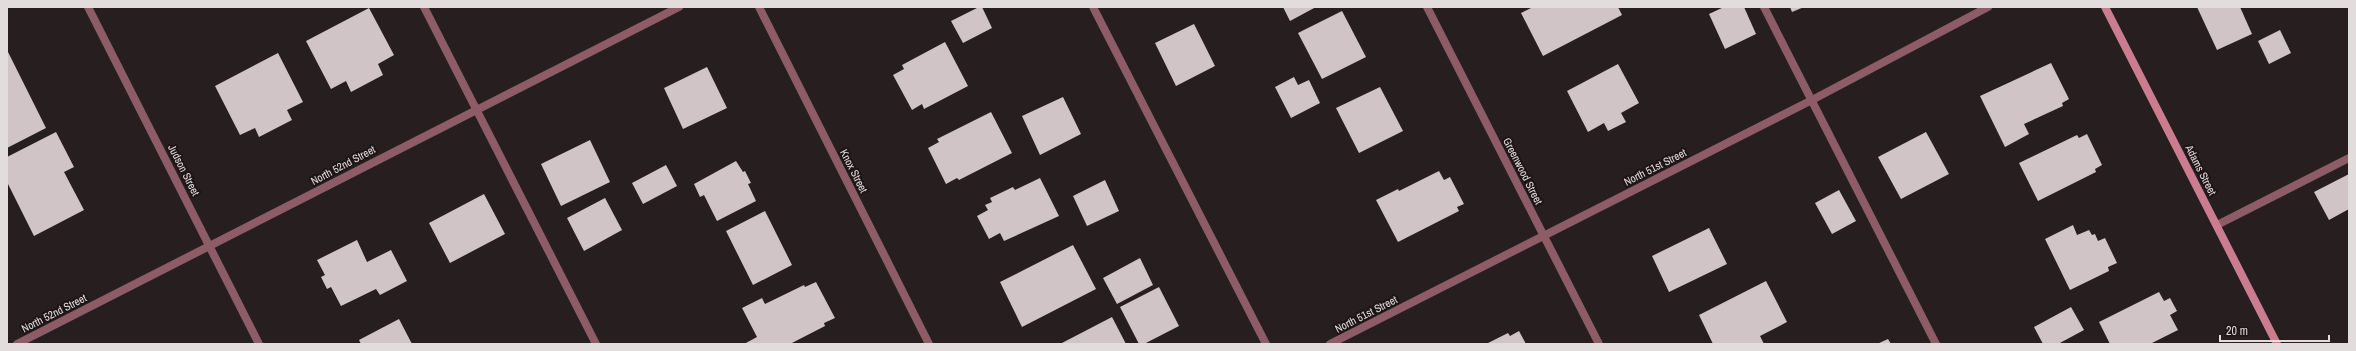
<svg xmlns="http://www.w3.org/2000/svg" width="2356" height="351" viewBox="0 0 2356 351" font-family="'Archivo Narrow',sans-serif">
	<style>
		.building { fill: #d0c4c6 }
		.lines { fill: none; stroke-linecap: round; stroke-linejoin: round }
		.lane { stroke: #8d5c67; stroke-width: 8 }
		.street { stroke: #8d5c67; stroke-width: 8 }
		.secondary { stroke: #cb7d8f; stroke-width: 8 }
		.labels { text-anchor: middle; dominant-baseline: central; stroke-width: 4; stroke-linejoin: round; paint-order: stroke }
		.street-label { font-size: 11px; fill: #e2dcdd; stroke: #1d1516 }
	</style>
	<rect width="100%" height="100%" fill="#271e20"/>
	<g class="building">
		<path d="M979,7h3l10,21 -29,15 -12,-22z"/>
		<path d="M1283,7h33l-26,14z"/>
		<path d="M1533,7h85l4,8 -79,41 -22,-43z"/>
		<path d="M1724,7h20l12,27 -31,15 -16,-35z"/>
		<path d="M1790,7h14l-12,5z"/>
		<path d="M2197,7h43l12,27 -35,16z"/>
		<path d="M369,8l25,47 -16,9 5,11 -32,17 -5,-11 -15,8 -25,-48z"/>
		<path d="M1342,11l24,46 -44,22 -24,-46z"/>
		<path d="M1194,24l21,42 -39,20 -21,-43z"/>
		<path d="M2280,30l11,23 -22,11 -11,-23z"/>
		<path d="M945,42l23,44 -44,23 -2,-5 -10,6 -19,-35 11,-6 -2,-4z"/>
		<path d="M7,50l39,78 -39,20z"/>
		<path d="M278,53l25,49 -16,8 5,10 -33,17 -4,-9 -15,7 -25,-49z"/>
		<path d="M2051,63l18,36 -7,4 1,3 -39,18 5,10 -24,13 -25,-51z"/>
		<path d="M1618,64l21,39 -18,10 5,9 -18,9 -4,-8 -16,9 -21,-41z"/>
		<path d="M707,67l20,41 -44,21 -19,-41z"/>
		<path d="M1294,77l4,8 11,-5 11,23 -29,15 -16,-31z"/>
		<path d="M1380,87l23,44 -44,22 -23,-45z"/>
		<path d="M1063,97l18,37 -41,21 -18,-39z"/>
		<path d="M991,112l21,41 -53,27 -2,-2 -11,6 -18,-36 11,-6 -2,-3z"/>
		<path d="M56,132l18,35 -10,5 20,38 -50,26 -27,-54v-25z"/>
		<path d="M1926,132l23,42 -48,25 -23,-42z"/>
		<path d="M2087,134l15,31 -7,4 1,3 -58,29 -19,-38 58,-28 2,3z"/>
		<path d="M590,140l20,42 -49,24 -20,-42z"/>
		<path d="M736,161l7,11 2,-1 6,12 -3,1 8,17 -39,20 -13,-26 -4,2 -6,-13z"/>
		<path d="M666,165l11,21 -34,18 -11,-21z"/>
		<path d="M1439,171l5,9 6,-3 14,27 -7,3 2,4 -61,31 -22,-42 22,-11 1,2z"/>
		<path d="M2349,174v35l-20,11 -15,-28z"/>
		<path d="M1040,178l19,38 -55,25 -4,-8 -11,6 -12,-23 11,-6 -3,-5 7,-3 -2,-4 23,-11 2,3z"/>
		<path d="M1105,180l14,31 -32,15 -14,-30z"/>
		<path d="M1839,190l17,31 -24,13 -17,-31z"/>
		<path d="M484,194l21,40 -55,29 -21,-40z"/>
		<path d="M605,198l17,32 -38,21 -17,-33z"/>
		<path d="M765,211l27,54 -39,20 -27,-54z"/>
		<path d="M2073,225l4,10 12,-5 3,5 3,-1 3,7 7,-3 12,25 -9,4 1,4 -39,19 -25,-51z"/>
		<path d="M1709,228l18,36 -58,28 -17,-36z"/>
		<path d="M357,240l10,22 24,-12 16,31 -27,14 -4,-6 -35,17 -10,-19 -4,2 -6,-12 4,-2 -8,-15z"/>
		<path d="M1073,245l23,44 -74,38 -22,-45z"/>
		<path d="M1140,258l13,27 -36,19 -14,-26z"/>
		<path d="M1766,281l21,41 -27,14 4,8h-51l-14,-29z"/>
		<path d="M816,282l19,36 -11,5 1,3 -35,18h-46l13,-7 -15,-29 20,-10 3,6 39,-19 1,2z"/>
		<path d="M1159,287l20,39 -35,18h-5l-19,-37z"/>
		<path d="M2159,292l5,9 6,-3 7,13 -7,4 8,15 -28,14h-40l-11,-22z"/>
		<path d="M2071,307l13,23 -26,14h-15l-9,-17z"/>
		<path d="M1112,317l14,27h-66z"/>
		<path d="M399,319l13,25h-51l-2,-4z"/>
		<path d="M1519,331l7,13h-40l22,-11 2,3z"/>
		<path d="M1888,339l3,5h-14z"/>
	</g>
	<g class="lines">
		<g class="lane">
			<path d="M424,7l172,337"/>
			<path d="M1093,7l173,337"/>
			<path d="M1764,7l172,337"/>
			<path d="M2217,225l132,-67"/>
		</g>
		<g class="street">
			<path d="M88,7l171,337"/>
			<path d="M759,7l170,337"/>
			<path d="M1427,7l172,337"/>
			<path d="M17,344c221,-111 440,-226 662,-337"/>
			<path d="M1330,344l482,-244 176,-93"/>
		</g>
		<path class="secondary" d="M2105,7l172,337"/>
	</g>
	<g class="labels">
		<g class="street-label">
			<text transform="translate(343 165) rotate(-28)">North 52nd Street</text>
			<text transform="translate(1655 167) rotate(-27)">North 51st Street</text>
			<text transform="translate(184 170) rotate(63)">Judson Street</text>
			<text transform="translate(2201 170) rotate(63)">Adams Street</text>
			<text transform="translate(854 171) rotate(63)">Knox Street</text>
			<text transform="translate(1523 171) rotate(63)">Greenwood Street</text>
			<text transform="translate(54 313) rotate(-27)">North 52nd Street</text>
			<text transform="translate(1366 314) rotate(-27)">North 51st Street</text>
		</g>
	</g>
	<rect width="2356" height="351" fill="none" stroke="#e2dcdd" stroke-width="16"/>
	<path d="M2220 335v6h109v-6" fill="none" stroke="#e2dcdd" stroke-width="2"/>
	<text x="2226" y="335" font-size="12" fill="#e2dcdd" stroke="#1d1516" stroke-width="3" paint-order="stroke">20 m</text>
</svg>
